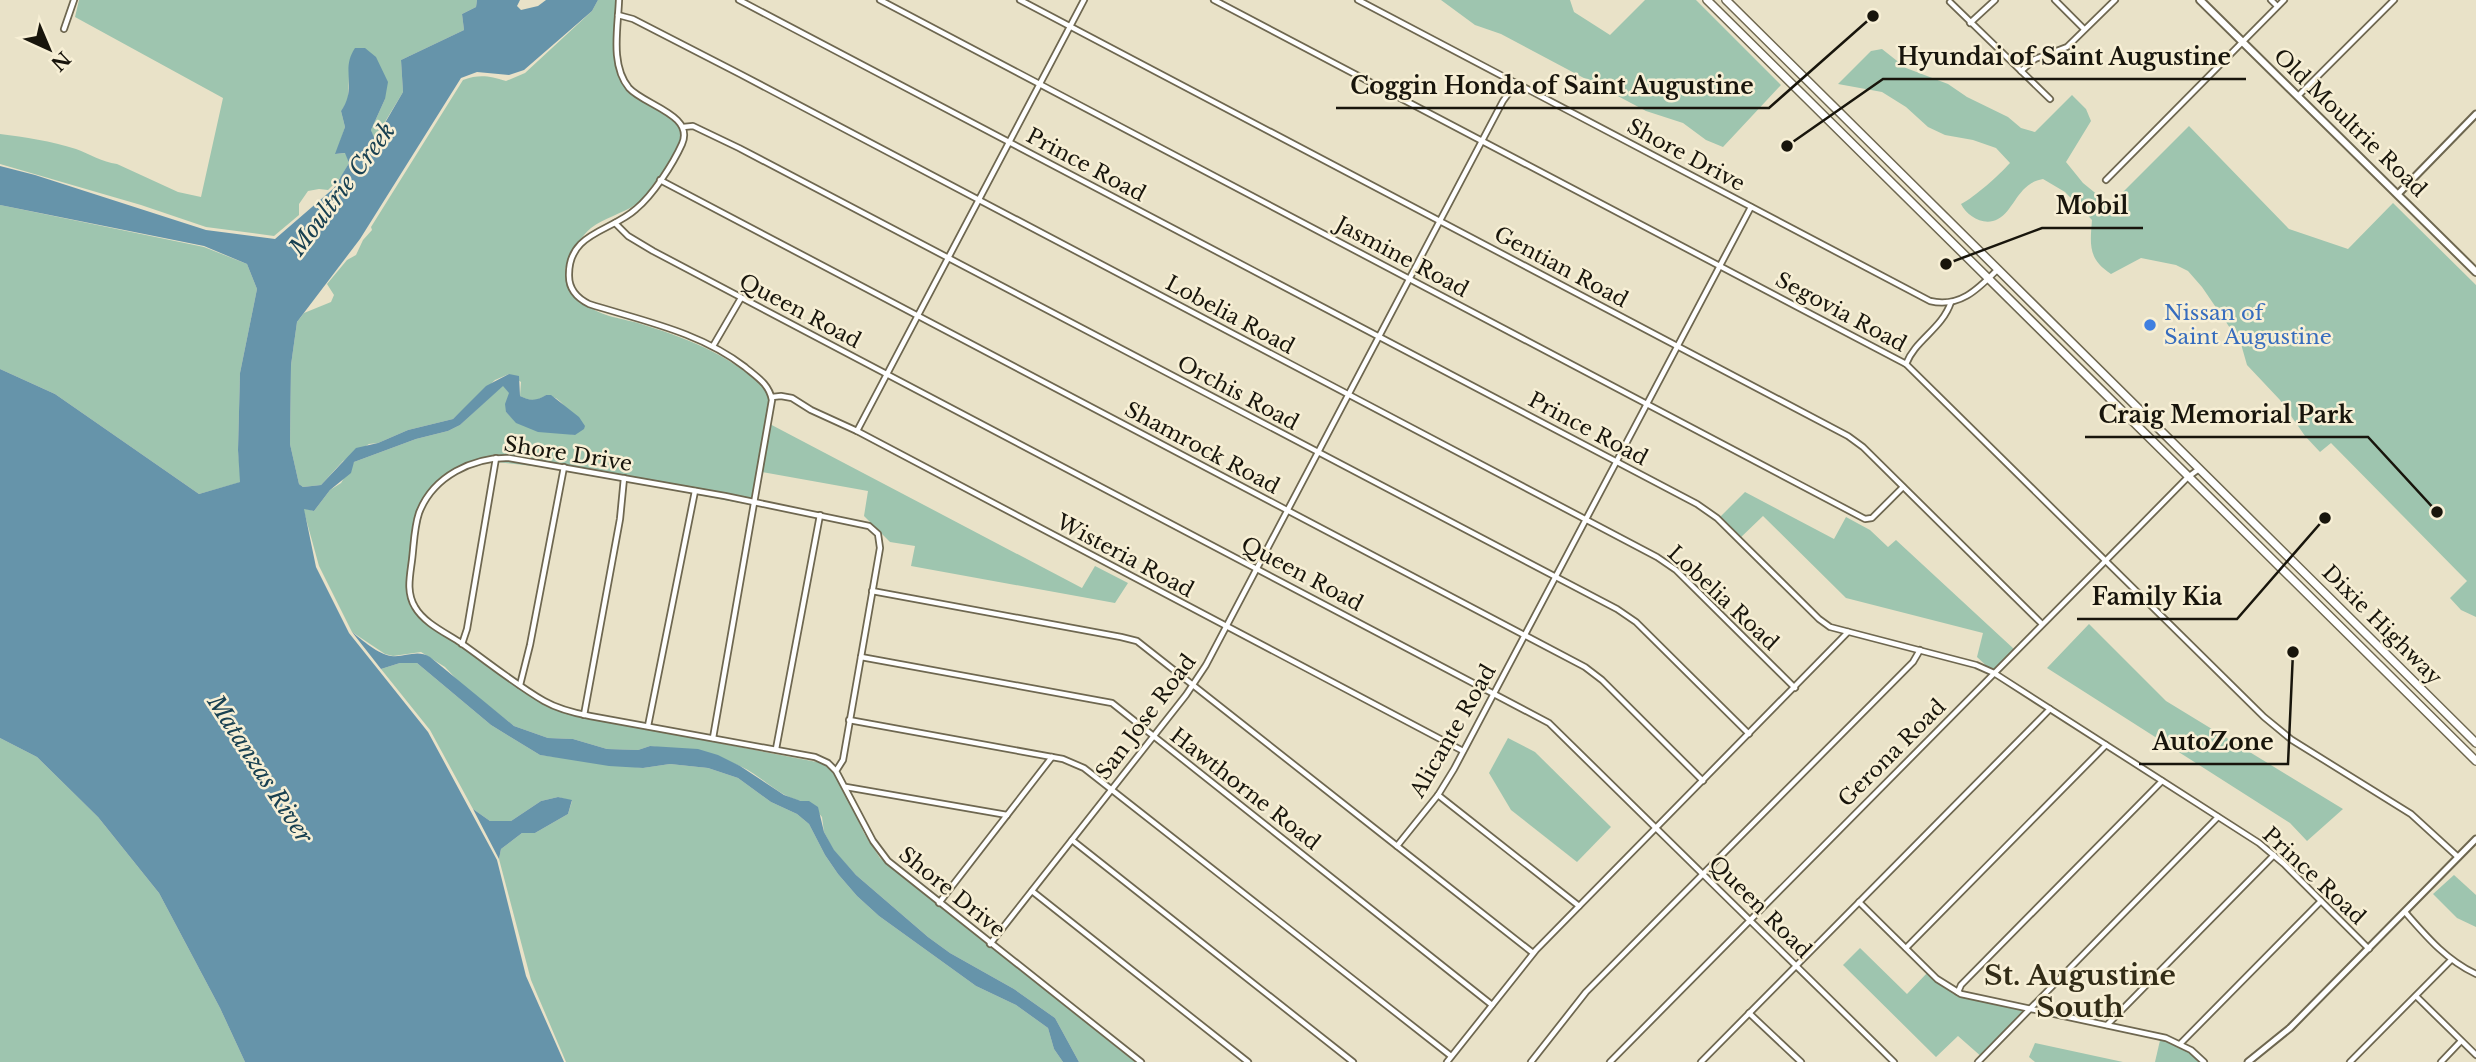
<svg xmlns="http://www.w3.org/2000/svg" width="2476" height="1062" viewBox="0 0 2476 1062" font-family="'Libre Baskerville',serif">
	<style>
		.green { fill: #9ec5af }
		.water { fill: #6694aa }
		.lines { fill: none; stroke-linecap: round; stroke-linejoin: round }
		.minor-casing { stroke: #6e6750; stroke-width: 8 }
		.tertiary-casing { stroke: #6e6750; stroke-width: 9 }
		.secondary-casing { stroke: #6e6750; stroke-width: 10 }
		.primary-casing { stroke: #6e6750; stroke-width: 10 }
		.minor { stroke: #fff; stroke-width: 4.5 }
		.tertiary { stroke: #fff; stroke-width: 5 }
		.secondary { stroke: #fff; stroke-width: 6 }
		.primary { stroke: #fff; stroke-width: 7 }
		.shop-dot { fill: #3f7fe0; stroke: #f7efd5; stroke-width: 2.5 }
		.labels { text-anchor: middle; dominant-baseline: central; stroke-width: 5; stroke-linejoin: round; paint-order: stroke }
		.street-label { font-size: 21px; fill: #18150c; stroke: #f7efd5 }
		.shop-label { font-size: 21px; fill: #366cbe; stroke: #f7efd5; text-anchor: start }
		.water-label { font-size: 23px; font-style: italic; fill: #184051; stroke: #f7efd5 }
		.district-label { font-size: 28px; font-weight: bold; fill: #322c17; stroke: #f7efd5 }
		.leader { fill: none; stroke: #18150c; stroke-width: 2.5 }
		.callout-dot { fill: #18150c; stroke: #f7efd5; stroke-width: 2.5 }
		.callout-label { font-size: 23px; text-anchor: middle; font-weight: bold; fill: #18150c; stroke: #f7efd5; stroke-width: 5; stroke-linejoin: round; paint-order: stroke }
	</style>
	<rect width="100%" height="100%" fill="#e9e2c8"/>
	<g class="green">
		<path d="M79,0h398l-1,7 -14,7 2,16 -63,30 2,32 -29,48 -3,-10 14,-31 -36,-23 -1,25 -7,10 4,16 -9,27 10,-1 3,10 -8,14 -13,13 -9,-1 -11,2 -9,13v11l-25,21 -68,-9 -65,-22 -141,-41v-30c25,3 51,7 76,15 14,5 26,13 41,15l61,28 23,5 22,-99 -148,-81z"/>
		<path d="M598,0h21l-2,71 7,14 59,42c6,30 -24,63 -48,78 -14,9 -31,13 -44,23 -13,11 -19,26 -26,41 4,10 10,25 18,33 15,14 37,16 55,21 48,15 98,33 132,72l-4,27 316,166 13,-22 33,17 -13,20 -204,-37 4,-20 -25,-4 -26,-26 4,-25 -111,-20 -6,34 -191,-36 -81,-9 -29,14 -22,22 -6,17 -15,81 15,24 127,87 24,10 249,48 16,13 26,57 16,25 255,204h-56l-24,-44 -41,-29 -64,-36 -22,-16 -72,-62 -22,-24 -10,-19 -2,-15 -13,-15c-27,-1 -44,-24 -67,-35 -20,-10 -69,-18 -92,-21l-12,4 -31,-1 -34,-10 -25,-1 -34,-12 -53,-42 -16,-17 -24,-15 -28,4 -8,-2 -33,-22 -33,-66 -16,-58 11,3 16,-21 11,-7 13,-21 62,-23 32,-8 12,-6 43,-40 7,8 -4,19c19,22 44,17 69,23 -5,-17 -8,-37 -29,-40 -9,7 -16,6 -26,1l1,-14 -12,-8 -14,6 -42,39 -45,11 -30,13 -9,1 -26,17 -22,24 -18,2 -4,-3 -9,-40 1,-79 6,-43 7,-9 27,-11 3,-7 -7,-11 20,-24 9,-5 7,-15 9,-10 -1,-3 92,-147c17,-6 26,-4 43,1l19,-8 67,-62z"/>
		<path d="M1441,0h129l4,12 36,23 35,-35h51l85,85 -58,62 -17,-7 -23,-17 -37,-12 -145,-77 -26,-9z"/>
		<path d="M1882,49l24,19 42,16 19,13 41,20 13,11 14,4 37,-37 14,14 5,12 -25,41 17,21 27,22 79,-79 100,103 59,20 45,-46 83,82v332l-15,-7 -11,-12 17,-17 -136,-138 -11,9 -15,-16 -25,-36 -33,-35 -6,-21 -39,-57 -14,-16 -12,-6 -35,-7 -30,16c-23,-15 -21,-29 -19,-54l-27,-28 -22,-13c-25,4 -29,32 -45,40 -14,8 -31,-3 -37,-15 14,-7 38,-29 49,-41l-14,-15 -23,-8 -28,-5 -17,-8 -22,-20 -24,-15 -44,-8 33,-33z"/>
		<path d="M0,205l204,42 43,17 10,25 -17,84 -2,77 3,32 -42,12 -144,-100 -55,-25z"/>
		<path d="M1745,492l89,47 12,-22 24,13 18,17 8,-7 119,110 -21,23 -17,-16 6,-24 -137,-35 -83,-82 -25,24 -20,-21z"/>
		<path d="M2089,624l77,77 177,108 -36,32 -17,-18 -243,-155z"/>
		<path d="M400,663h17l74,62 49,30 103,13 27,-4 38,4 30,10 33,24 26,12 12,10 16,31 13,19 19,22 22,20 97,70 40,19 32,23 6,21 9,13h-497l-35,-82 -32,-121 2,-10 21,-16h13l33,-19 4,-13 -14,-4 -17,4 -30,20h-21l-17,-12 -43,-79 -49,-61z"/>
		<path d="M0,738l37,19 61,60 61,76 61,115 25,54h-245z"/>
		<path d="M1508,738l27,14 76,75 -34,35 -66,-52 -22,-37z"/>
		<path d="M2454,875l22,20v32l-19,-9 -24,-24z"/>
		<path d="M1860,948l47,46 21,-22 17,15 12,4 73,17 -47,50 -25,-22 -22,21 -93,-92z"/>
		<path d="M2161,1036l21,7 20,19h-47z"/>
		<path d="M2035,1043l88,19h-88l-6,-5z"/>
	</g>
	<g class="water">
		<path d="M477,0h43l-3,6 4,4 17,-4 8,-6h52l-6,11 -68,59 -15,5 -32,-3 -16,6 -101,161 -63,83 -6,43 -1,79 9,40 4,3 18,-2 35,-37 22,-5 30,-13 45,-11 33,-33 23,-12 10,2 1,20c10,5 17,5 26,-1h5l28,22 6,9 -1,3 -9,6 -37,-3 -22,-9 -10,-11 -1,-8 4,-11 -6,-7 -43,39 -12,6 -32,8 -62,23 -3,11 -21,17 -16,21 -10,-2 12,58 33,66 79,99 69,128 29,116 38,86h-319l-25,-54 -61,-115 -61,-76 -61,-60 -37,-19v-369l55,25 144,100 41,-12 -2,-32 2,-77 17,-84 -10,-25 -43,-18 -204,-41v-39l35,9 171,55 69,9 59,-51 15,-25 -4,-10 -10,1 10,-27 -4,-16c17,-24 -1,-41 14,-63h10l11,9 12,25 -3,17 -14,31 4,10 28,-48 -2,-32 63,-30 -2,-16 14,-7z"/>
		<path d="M352,632c10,8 26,22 39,24 14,2 25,-7 39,1l84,69 34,12 25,1 34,10 31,1 12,-4 48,3 20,6 22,11 44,29 17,6h8l9,6 6,25 10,18 22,25 72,62 22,16 64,36 41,29 24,44h-16l-9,-13 -6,-21 -32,-23 -40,-19 -97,-70 -22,-20 -19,-22 -13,-19 -16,-31 -12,-10 -26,-12 -33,-24 -30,-10 -38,-4 -27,4 -34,-2 -69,-11 -49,-30 -74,-62h-17l-19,6z"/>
		<path d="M558,797l14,3 -4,14 -33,19h-13l-21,16 -2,10 -26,-50 17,12h21l30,-20z"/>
	</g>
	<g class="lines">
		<defs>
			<g id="minor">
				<path d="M619,0c-1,28 -9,65 10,88 15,17 66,27 53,56 -9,20 -29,51 -46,65 -25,23 -68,23 -67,67 0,14 8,22 20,28 54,17 111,28 156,63 12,10 24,17 27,33l-59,338"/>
				<path d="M739,0l958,504 20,14 102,101 11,8 146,38 18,8 265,170 25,21 85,85"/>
				<path d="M880,0l985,519 7,-1 31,-31"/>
				<path d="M1020,0l828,436 15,11 179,177"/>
				<path d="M1214,0l692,364 358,353 28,23 119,74 47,43"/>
				<path d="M1358,0l572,301c30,7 48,-12 68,-32"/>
				<path d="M2055,0l29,29"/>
				<path d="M2271,0l6,6"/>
				<path d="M1950,2l100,97"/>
				<path d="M618,15l15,4 107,55 917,483 19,13 119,118"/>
				<path d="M1970,23l25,-23"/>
				<path d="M64,29l10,-29"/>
				<path d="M2021,71l14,-12 32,-12 48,-47"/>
				<path d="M2298,96l96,-96"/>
				<path d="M683,127l10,-1 46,22 878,461 19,13 113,112"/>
				<path d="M660,180l925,487 17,13 101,101"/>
				<path d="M2106,180l178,-180"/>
				<path d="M615,223l13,13 25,15 896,472 345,339"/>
				<path d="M713,346l28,-48"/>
				<path d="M1906,364c9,-24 36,-35 45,-62"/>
				<path d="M772,397l9,-1 11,2 19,12 46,21 606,320"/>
				<path d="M857,431l227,-431"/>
				<path d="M872,591l249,46 16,4 260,205 41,-51 16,-26 297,-562"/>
				<path d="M462,644l5,-15 29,-171"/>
				<path d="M861,657l251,46 380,302"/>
				<path d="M520,685l10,-40 34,-178"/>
				<path d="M584,715l36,-196 4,-41"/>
				<path d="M849,720l214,39 21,9 367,288"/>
				<path d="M648,726l47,-235"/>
				<path d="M776,749l44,-234"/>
				<path d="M836,771l7,-11 37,-212 -2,-14 -9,-8 -144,-30 -216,-38c-36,-1 -76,18 -90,55 -5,15 -5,31 -7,47 -2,16 -6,32 3,47 9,16 31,26 46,36 27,19 54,41 83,58 14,8 30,12 46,15l225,41 13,6 8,8 37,70 15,20 253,201"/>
				<path d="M846,787l161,28"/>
				<path d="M1438,795l141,111"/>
				<path d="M1072,840l281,222"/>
				<path d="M1397,846l136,107"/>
				<path d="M1032,891l216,171"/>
				<path d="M1859,902l78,77 24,15 205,44 25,12 13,12"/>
				<path d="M939,903l113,-146"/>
				<path d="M2405,912c21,24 41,48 71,62"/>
				<path d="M990,944l196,-249 20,-30 297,-564 13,-18"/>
				<path d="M1906,948l200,-203"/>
				<path d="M1958,992l3,-7 201,-204"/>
				<path d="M2416,996l60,59"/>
				<path d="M1749,1013l52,49"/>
				<path d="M2107,1025l167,-170"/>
				<path d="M2181,1043l140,-142"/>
				<path d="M1447,1062l89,-112 312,-318"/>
				<path d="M1531,1062l55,-70 327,-330 7,-12"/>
				<path d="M1610,1062l523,-529 55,-56 11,-8"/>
				<path d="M1701,1062l349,-353"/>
				<path d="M1978,1062l240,-245"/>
				<path d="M2350,1062l101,-102"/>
				<path d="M2441,1062l20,-21"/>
			</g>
			<g id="tertiary">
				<path d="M2399,193l77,-79"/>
				<path d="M2248,1062l42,-34 186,-189"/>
			</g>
			<path id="secondary" d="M2200,0l276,272"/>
			<g id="primary">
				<path d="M1707,0l769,761"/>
				<path d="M1726,0l750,743"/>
			</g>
		</defs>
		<use href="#minor" class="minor-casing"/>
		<use href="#tertiary" class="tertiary-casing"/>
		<use href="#secondary" class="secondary-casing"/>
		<use href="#primary" class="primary-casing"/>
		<use href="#minor" class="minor"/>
		<use href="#tertiary" class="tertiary"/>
		<use href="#secondary" class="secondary"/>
		<use href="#primary" class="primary"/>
	</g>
	<circle class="shop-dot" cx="2150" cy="325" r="7"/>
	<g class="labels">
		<g class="street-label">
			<text transform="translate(2350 123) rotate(44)">Old Moultrie Road</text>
			<text transform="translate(1686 155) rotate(28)">Shore Drive</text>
			<text transform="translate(1086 165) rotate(28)">Prince Road</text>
			<text transform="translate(1402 257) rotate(28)">Jasmine Road</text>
			<text transform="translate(1561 267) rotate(28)">Gentian Road</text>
			<text transform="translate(800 311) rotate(28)">Queen Road</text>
			<text transform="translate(1841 312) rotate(28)">Segovia Road</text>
			<text transform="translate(1230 315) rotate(28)">Lobelia Road</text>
			<text transform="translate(1238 393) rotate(28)">Orchis Road</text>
			<text transform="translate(1588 429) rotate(28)">Prince Road</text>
			<text transform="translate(1202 448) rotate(28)">Shamrock Road</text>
			<text transform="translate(568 454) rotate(9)">Shore Drive</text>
			<text transform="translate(1125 556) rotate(28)">Wisteria Road</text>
			<text transform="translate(1302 574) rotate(28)">Queen Road</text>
			<text transform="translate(1723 598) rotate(43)">Lobelia Road</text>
			<text transform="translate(2382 625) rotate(45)">Dixie Highway</text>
			<text transform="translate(1146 717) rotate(-53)">San Jose Road</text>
			<text transform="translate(1453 731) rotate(-60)">Alicante Road</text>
			<text transform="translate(1892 753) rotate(-45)">Gerona Road</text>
			<text transform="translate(1245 789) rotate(38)">Hawthorne Road</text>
			<text transform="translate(2314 876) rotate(43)">Prince Road</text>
			<text transform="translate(952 892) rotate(39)">Shore Drive</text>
			<text transform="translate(1760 907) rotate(45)">Queen Road</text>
		</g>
		<g class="shop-label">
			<text x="2164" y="313">Nissan of<tspan x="2164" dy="24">Saint Augustine</tspan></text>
		</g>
		<g class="water-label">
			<text transform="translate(342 189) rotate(-53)">Moultrie Creek</text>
			<text transform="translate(260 769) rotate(57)">Matanzas River</text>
		</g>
		<g class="district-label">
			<text x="2080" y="975">St. Augustine<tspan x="2080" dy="32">South</tspan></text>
		</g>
	</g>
	<path class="leader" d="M1787 146L1883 79H2246M1873 16L1769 108H1336M1946 264L2042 228H2143M2437 512L2368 437H2085M2325 518L2237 619H2077M2293 652L2288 764H2139"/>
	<g class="callout-dot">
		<circle cx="1787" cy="146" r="7"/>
		<circle cx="1873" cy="16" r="7"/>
		<circle cx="1946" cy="264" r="7"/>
		<circle cx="2437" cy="512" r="7"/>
		<circle cx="2325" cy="518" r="7"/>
		<circle cx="2293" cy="652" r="7"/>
	</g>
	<g class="callout-label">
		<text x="2064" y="65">Hyundai of Saint Augustine</text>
		<text x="1552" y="94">Coggin Honda of Saint Augustine</text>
		<text x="2092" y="214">Mobil</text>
		<text x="2226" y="423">Craig Memorial Park</text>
		<text x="2157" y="605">Family Kia</text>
		<text x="2213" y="750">AutoZone</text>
	</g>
	<g transform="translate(49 49) rotate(136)" stroke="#f7efd5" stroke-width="5" paint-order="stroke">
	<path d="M0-5L12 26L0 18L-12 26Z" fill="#18150c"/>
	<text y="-10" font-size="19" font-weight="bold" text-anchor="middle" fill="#18150c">N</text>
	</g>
</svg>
